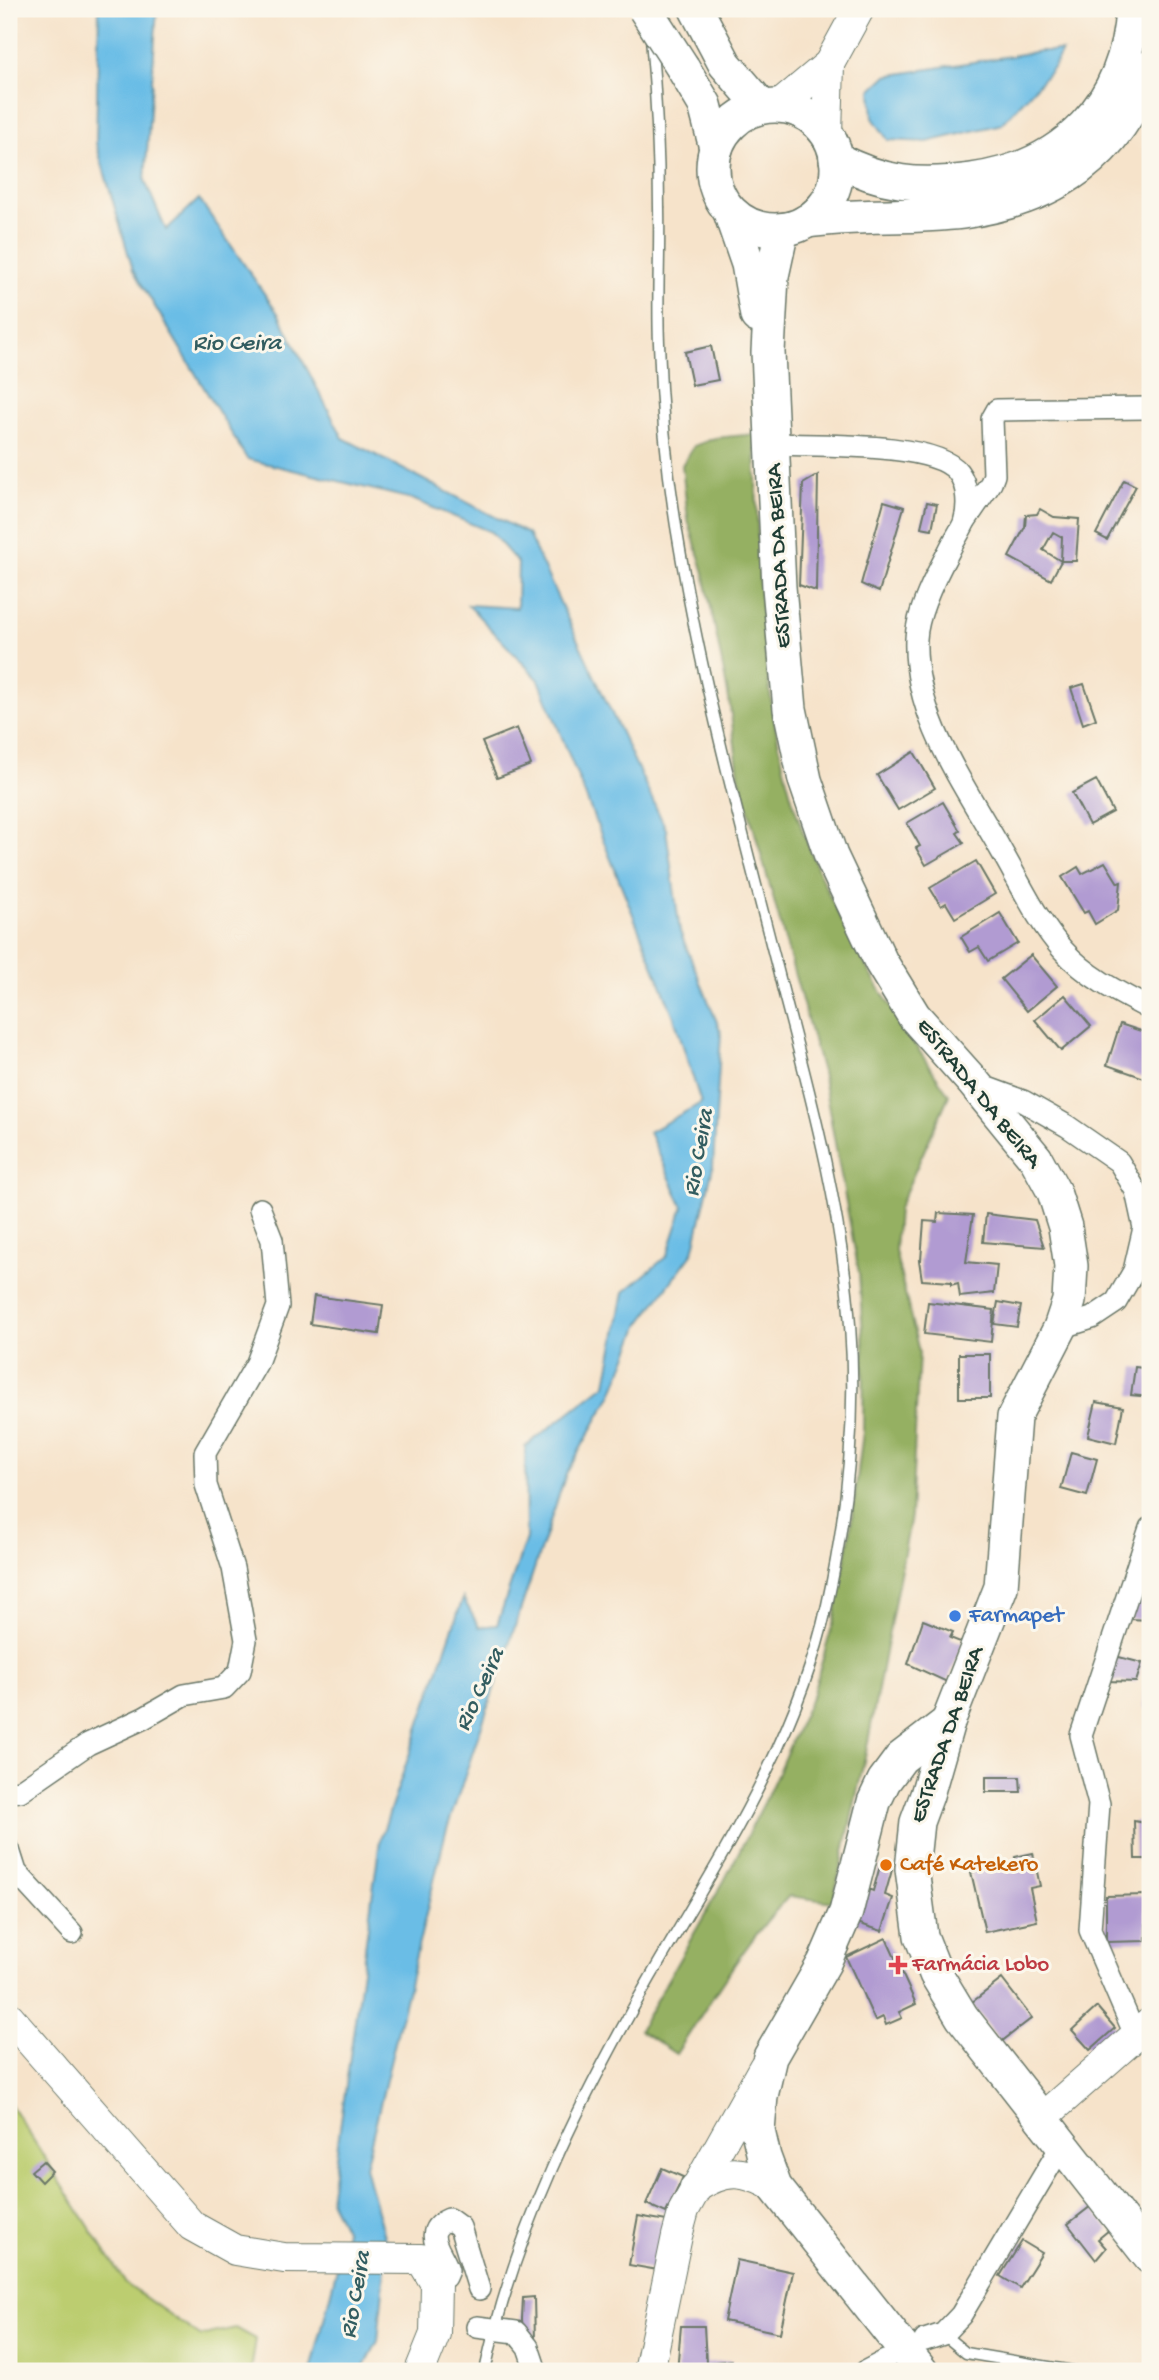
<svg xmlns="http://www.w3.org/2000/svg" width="1159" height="2380" viewBox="0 0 1159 2380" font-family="'Gochi Hand',sans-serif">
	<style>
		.green { fill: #bccd70; stroke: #6e8552; stroke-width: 2 }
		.forest { fill: #95b062; stroke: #5a764b; stroke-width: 2 }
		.water { fill: #6abde6; stroke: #447d8d; stroke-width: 2 }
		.building { fill: #b19bd2; fill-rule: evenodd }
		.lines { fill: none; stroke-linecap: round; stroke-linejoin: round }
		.lane-casing { stroke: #6a7768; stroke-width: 13 }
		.street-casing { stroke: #6a7768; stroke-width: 24 }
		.secondary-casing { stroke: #6a7768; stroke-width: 32 }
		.primary-casing { stroke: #6a7768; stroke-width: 36 }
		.lane { stroke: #fff; stroke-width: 10 }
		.street { stroke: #fff; stroke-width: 21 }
		.secondary { stroke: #fff; stroke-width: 30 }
		.primary { stroke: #fff; stroke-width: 33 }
		.primary-bridge-casing { stroke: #6a7768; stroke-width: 36; stroke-linecap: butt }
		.primary-bridge { stroke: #fff; stroke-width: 33 }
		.shop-dot { fill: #3f7fe0; stroke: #fbf7ec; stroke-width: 2.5 }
		.food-dot { fill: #e8710a; stroke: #fbf7ec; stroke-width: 2.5 }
		.health-dot { fill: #e0444e; stroke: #fbf7ec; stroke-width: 2.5 }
		.labels { text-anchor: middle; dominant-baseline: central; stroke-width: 6; stroke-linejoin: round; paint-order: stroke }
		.street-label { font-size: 23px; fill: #1f3d34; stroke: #fbf7ec }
		.shop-label { font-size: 23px; fill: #366cbe; stroke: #fbf7ec; text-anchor: start }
		.food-label { font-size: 23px; fill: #c56008; stroke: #fbf7ec; text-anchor: start }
		.health-label { font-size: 23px; fill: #be3a42; stroke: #fbf7ec; text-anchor: start }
		.water-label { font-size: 24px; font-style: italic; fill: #325d60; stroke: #fbf7ec }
	</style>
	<rect width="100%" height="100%" fill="#fbf7ec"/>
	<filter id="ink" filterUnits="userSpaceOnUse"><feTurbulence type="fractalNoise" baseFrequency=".0143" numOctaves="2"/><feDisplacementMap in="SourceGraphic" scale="14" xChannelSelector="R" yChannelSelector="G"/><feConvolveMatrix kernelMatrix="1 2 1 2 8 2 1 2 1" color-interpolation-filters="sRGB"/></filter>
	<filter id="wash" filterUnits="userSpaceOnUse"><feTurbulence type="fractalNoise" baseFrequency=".00686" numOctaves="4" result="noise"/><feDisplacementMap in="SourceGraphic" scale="28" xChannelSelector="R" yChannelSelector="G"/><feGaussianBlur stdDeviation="1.57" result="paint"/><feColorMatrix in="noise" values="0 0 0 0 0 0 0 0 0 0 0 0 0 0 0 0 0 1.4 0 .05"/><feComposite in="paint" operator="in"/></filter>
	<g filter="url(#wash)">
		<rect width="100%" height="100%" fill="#f6e3ca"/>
		<path class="green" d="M9,2102l117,182 74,52 36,-8 20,11 -5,32h-242z"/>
		<path class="forest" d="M755,434c3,114 3,230 31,342 29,116 96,222 163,319l-51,114 -3,42 24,101 -8,164 -45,236 -33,150 -44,-6c-44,46 -78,105 -113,158l-37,-24 85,-149 41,-80 47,-105 22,-76 16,-86 13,-102 1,-81 -5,-78 -37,-201 -83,-296 -10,-77 -25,-126 -16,-53 -6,-55 12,-19 21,-8z"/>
		<g class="water">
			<path d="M99,9h58l-12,172 21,49 33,-31 80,116 64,123 185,96 138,295 14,103 41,100 -8,134 -20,86 -53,72 -28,70 -46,80 -121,361 -80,332 22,80 -9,94 -16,30h-51l35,-139 -16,-32 50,-360 83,-242 16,29 18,-2 29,-87 -1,-91 81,-63 18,-92 43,-36 16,-49 -34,-75 52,-29 -27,-86 -135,-337 -71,-75 49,3 1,-45 -27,-31 -79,-33 -165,-40 -114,-189 -37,-127z"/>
			<path d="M1041,51h21l-9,17 -51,56 -75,18 -39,-2 -15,-22 -2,-28 15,-14z"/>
		</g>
		<g id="blocks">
			<g class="building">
				<path d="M711,346l7,34 -26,5 -7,-33z"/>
				<path d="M818,475l-2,116 -17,-6 4,-101z"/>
				<path d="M1124,480l12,6 -29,54 -11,-6z"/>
				<path d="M884,501l20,6 -25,85 -18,-8z"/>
				<path d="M927,502l10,2 -5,25 -11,-2z"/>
				<path d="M1040,509l14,8 25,2 -3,42h-15l-10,19 -42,-23 16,-30 1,-12 11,-1zM1053,532l9,5 -1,24 -18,-11z"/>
				<path d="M1084,684l12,35 -13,5 -12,-36z"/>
				<path d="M517,728l14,37 -34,13 -15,-36z"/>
				<path d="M914,752l21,36 -37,22 -21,-35z"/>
				<path d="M1096,780l17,32 -24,13 -17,-32z"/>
				<path d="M943,802l17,29 -3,2 7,10 -38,22 -10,-17 4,-2 -13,-23z"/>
				<path d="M976,861l19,33 -40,24 -9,-15 -5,3 -11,-18z"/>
				<path d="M1105,862l13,21 3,-1 -3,28 -23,14 -7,-13 -4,2 -22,-36 16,-10 4,7z"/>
				<path d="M1000,913l18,30 -30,18 -9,-14 -9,5 -9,-15z"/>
				<path d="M1031,955l26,31 -30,25 -26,-32z"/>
				<path d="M1065,995l26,31 -30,25 -26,-31z"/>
				<path d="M1120,1024l30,10v46l-43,-15z"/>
				<path d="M938,1213l35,2 -7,47 31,3 -3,28 -34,4 -2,-14 -7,2v-3l-29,-2 -3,-20h2l3,-39 13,1z"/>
				<path d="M986,1214l49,6 9,27 -61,-5z"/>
				<path d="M314,1296l69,9 -4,29 -69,-10z"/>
				<path d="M928,1302l66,8 -3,32 -67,-8z"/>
				<path d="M998,1302l23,4 -4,21 -23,-3z"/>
				<rect x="959" y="1354" width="31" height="44"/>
				<path d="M1135,1367l15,2v28l-19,-2z"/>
				<path d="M1096,1402l27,5 -7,36 -28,-7z"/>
				<path d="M1071,1452l26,7 -10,37 -26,-7z"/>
				<path d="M1145,1574l5,1v45l-20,-1z"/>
				<path d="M923,1620l30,12 -3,6 13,5 -16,39 -39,-18z"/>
				<path d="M1115,1656l27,7 -6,19 -29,-1z"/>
				<path d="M1145,1683h5v26l-6,-1z"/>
				<path d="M986,1777h34l1,15h-35z"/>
				<path d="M1134,1821l16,3v35h-15z"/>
				<path d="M1033,1853l7,33 -10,2 7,33 -52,11 -14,-60 45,-10 -1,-5z"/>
				<path d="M880,1866l12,4 -7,25 8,3 -11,33 -28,-9 11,-34 8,3z"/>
				<path d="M1146,1895v46l-40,1v-46z"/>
				<path d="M886,1938l30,66 -17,8 3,6 -16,7 -3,-8 -8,4 -29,-64z"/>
				<path d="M1002,1979l30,39 -31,24 -30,-39z"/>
				<path d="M1097,2007l18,21 -25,22 -18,-20z"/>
				<path d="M43,2161l9,10 -11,11 -10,-11z"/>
				<path d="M662,2168l21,9 -17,36 -20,-9z"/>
				<path d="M1091,2206l18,24 -11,9 8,9 -10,12 -28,-36z"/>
				<path d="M638,2216l29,5 -9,49 -29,-5z"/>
				<path d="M1022,2241l20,12 -22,35 -20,-12z"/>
				<path d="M737,2260l56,12 -13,61 -56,-12z"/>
				<path d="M534,2297l1,44 -12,-9 -1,-13 1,-21z"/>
				<path d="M681,2326h23l2,37 25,-3 2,11h-56z"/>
				<path d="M531,2363l1,8h-20v-6z"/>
			</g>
		</g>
	</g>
	<g filter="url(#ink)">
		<use href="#blocks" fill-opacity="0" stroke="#6a7768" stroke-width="2"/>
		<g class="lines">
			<defs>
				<g id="lane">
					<path d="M943,2334l23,19 107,18"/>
					<path d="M485,2371c30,-141 94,-269 165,-393 69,-119 147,-236 177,-373 20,-91 30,-187 23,-280 -8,-110 -36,-217 -64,-323 -38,-150 -80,-300 -106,-452 -12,-68 -19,-138 -21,-207 -2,-45 1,-90 0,-135 0,-57 -3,-114 -8,-170"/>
				</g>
				<g id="street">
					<path d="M774,444c39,2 161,-3 184,28 10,13 11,35 6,51 -4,9 -11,19 -15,28 -13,24 -32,61 -33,88 -3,78 50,148 86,213 19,33 36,70 61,98 24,27 56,43 87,59"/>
					<path d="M965,521l26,-38 3,-8 -2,-56 5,-9 151,-2"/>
					<path d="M977,1084l46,17 44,25 52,36 17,29 8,37 -10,43 -18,31 -24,16 -32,10"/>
					<path d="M9,1792l11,-1 68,-47 56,-26 40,-23 40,-7 16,-17 6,-31 -13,-72 -27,-83 -1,-32 52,-90 21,-57 -6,-66 -12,-31"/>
					<path d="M9,1850l7,22 56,61"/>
					<path d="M1136,2037l-46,-107 9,-126 -18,-69 69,-207"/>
					<path d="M436,2284l9,-7 3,-7c-5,-18 -29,-38 1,-51l11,8 19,62"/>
					<path d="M477,2327l39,5 12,15 8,24"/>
					<path d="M925,2340l18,-6 18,-19 101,-170"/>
					<path d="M866,2371l19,-10"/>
				</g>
				<g id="secondary">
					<path d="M779,106l50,-42 30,-55"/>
					<path d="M827,135l2,-71"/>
					<path d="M9,2017l183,209 43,24 49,8 137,1 15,25 -1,50 -15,37"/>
					<path d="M1042,2118l108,-95"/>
					<path d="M695,2188c31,-20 48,-19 80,-1"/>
					<path d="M649,2371l28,-135 7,-26 80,-143"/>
				</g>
				<g id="primary">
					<path d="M696,9l29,55 37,43"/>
					<path d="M683,68l22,37 11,43"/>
					<circle cx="775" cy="168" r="62"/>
					<path d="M836,159c47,25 83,28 135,21 93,-12 156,-76 161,-171"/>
					<path d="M730,212l18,52 9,52"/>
					<path d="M807,221c52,-7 104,-3 155,-9 93,-13 156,-56 188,-145"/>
					<path d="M782,230l-10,46 -4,76 11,235 11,122 15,71 26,76 50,106 33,54 60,67 62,76 18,33 11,35 6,39 -2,35 -9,27 -46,89 -13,170 -53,135 -21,73 -10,27 -5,47 9,67 15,38 26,43 188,240"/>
					<path d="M921,2371l-146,-184 -11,-30 -6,-26 3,-35 9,-39 54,-94 22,-51 28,-110 10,-21 17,-23 47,-36"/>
				</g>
			</defs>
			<use href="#lane" class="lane-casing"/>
			<use href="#street" class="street-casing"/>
			<use href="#secondary" class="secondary-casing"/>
			<use href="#primary" class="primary-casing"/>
			<use href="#lane" class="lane"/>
			<use href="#street" class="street"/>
			<use href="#secondary" class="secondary"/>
			<use href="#primary" class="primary"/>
			<defs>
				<path id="primary-bridge" d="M645,9l38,59"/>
			</defs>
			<use href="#primary-bridge" class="primary-bridge-casing"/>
			<use href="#primary-bridge" class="primary-bridge"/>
		</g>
	</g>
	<circle class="shop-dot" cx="955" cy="1616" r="7"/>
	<circle class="food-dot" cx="886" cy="1865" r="7"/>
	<path class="health-dot" d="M894.5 1954.5h7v7h7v7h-7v7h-7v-7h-7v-7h7z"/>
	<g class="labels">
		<g class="street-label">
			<text transform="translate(780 556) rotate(-93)">ESTRADA DA BEIRA</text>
			<text transform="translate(978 1094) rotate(51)">ESTRADA DA BEIRA</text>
			<text transform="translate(948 1735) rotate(-71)">ESTRADA DA BEIRA</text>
		</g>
		<g class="shop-label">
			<text x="969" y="1616">Farmapet</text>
		</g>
		<g class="food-label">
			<text x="900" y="1865">Café Katekero</text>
		</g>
		<g class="health-label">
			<text x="912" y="1965">Farmácia Lobo</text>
		</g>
		<g class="water-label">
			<text x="237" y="344">Rio Ceira</text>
			<text transform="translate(700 1153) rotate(-80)">Rio Ceira</text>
			<text transform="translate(481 1690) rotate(-65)">Rio Ceira</text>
			<text transform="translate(357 2295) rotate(-80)">Rio Ceira</text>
		</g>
	</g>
	<rect width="1159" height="2380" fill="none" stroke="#fbf7ec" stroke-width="35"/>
</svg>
